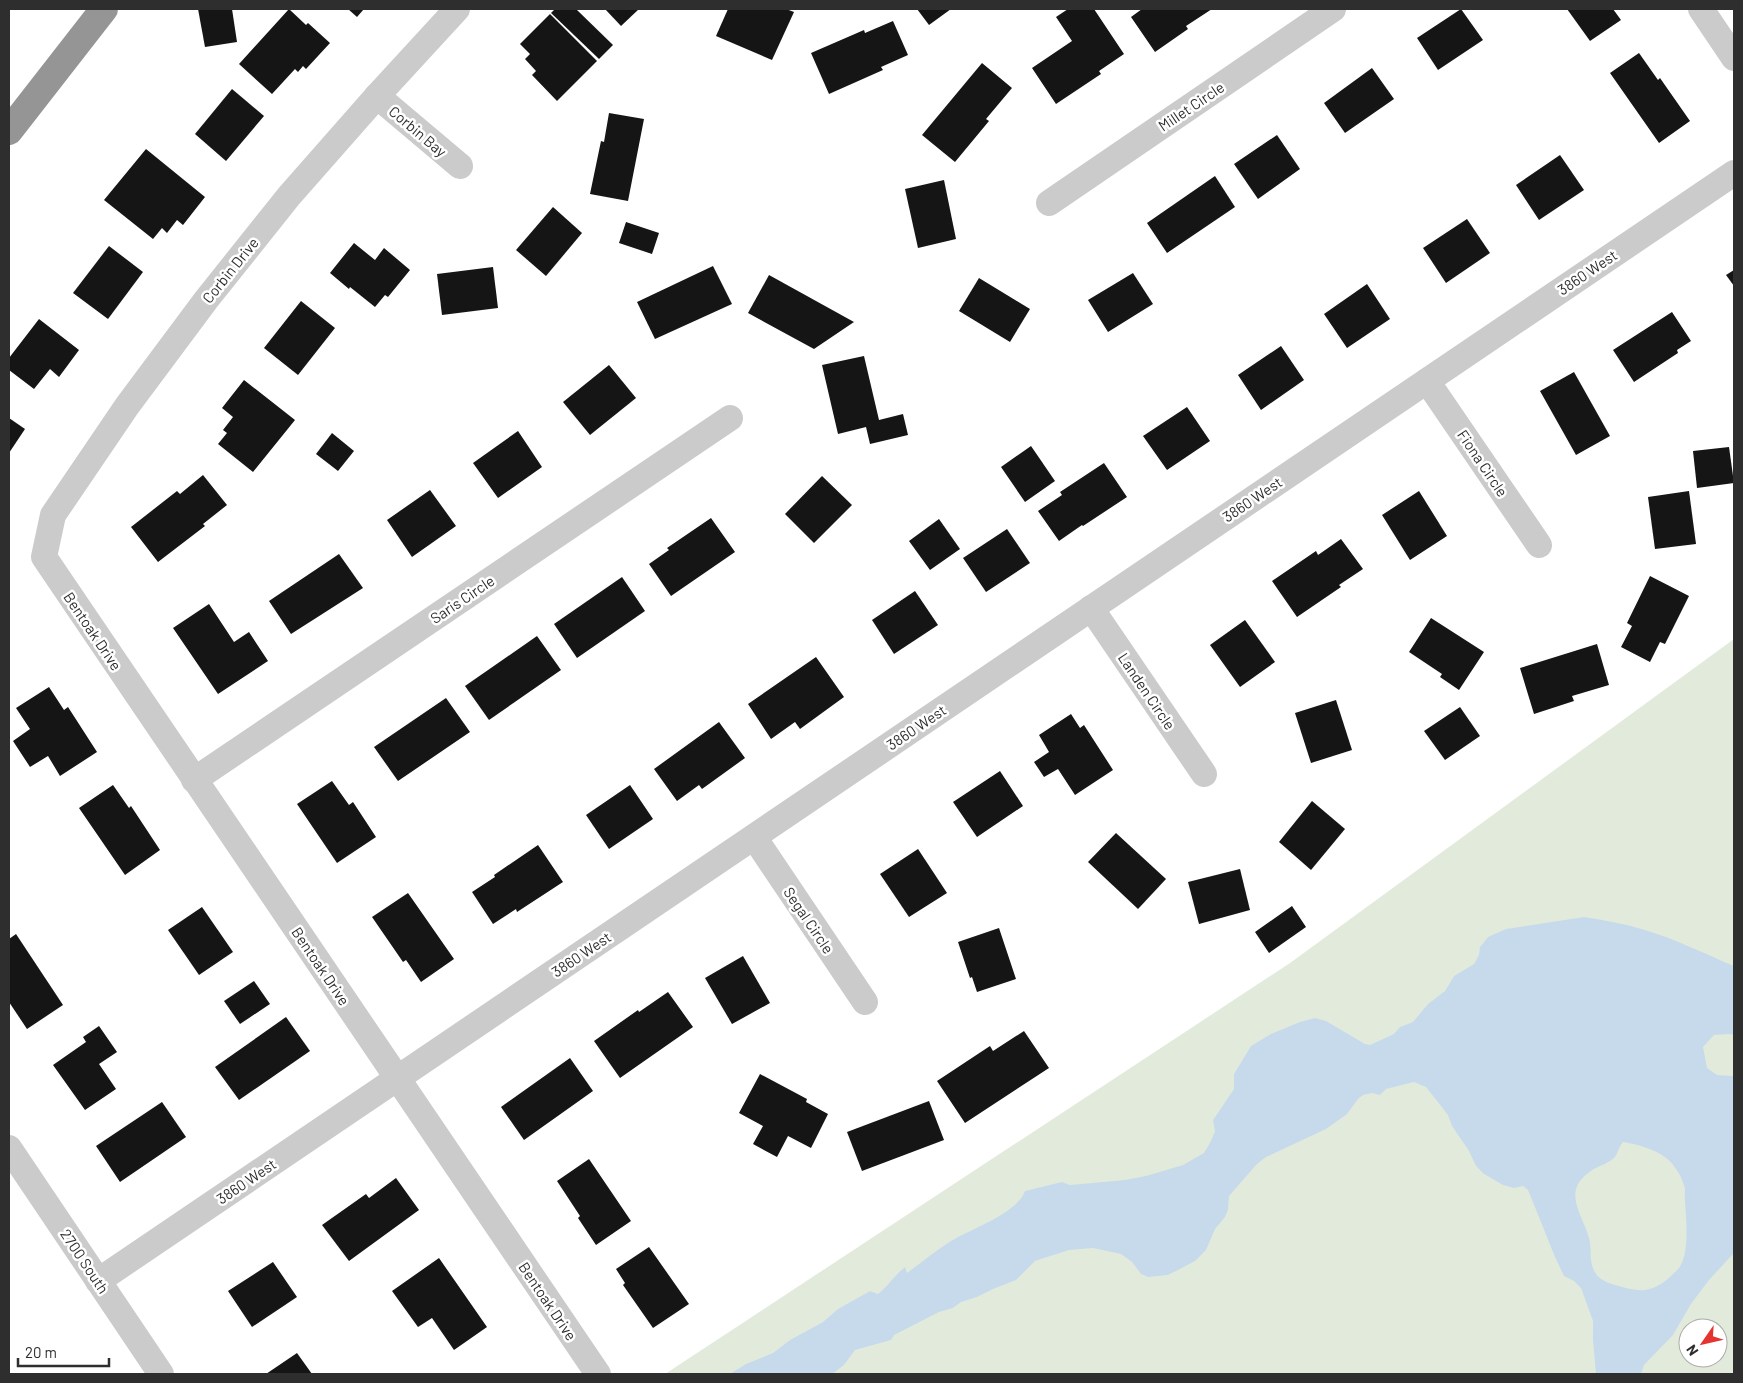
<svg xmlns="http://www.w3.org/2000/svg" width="1743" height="1383" viewBox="0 0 1743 1383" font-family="Barlow,sans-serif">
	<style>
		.green { fill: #e2ebdb; fill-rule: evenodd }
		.water { fill: #c7daeb; fill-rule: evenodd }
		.building { fill: #151515 }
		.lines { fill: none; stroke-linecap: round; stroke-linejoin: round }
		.street { stroke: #cbcbcb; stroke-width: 26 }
		.highway { stroke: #959595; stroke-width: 28 }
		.labels { text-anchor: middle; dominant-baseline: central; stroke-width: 5; stroke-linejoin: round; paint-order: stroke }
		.street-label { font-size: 15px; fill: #2e2e2e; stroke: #fff }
	</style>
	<rect width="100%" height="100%" fill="#fff"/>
	<path class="green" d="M1734,639v735h-1069l625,-411zM1688,1328h30v30h-30z"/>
	<path class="water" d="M1584,917c21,3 41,7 61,13 31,9 60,24 89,36v69l-4,-1 -16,1 -11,12 4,21 10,7 16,1 1,2v175l-25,27 -18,24 -18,31 -29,30 -3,9h-45l-3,-34v-19l-12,-33 -7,-7 -10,-5 -9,-19 -27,-67 -5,-4 -9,2 -11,-3 -19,-11 -8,-8 -7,-15 -17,-25 -4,-11 -22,-28 -12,-5 -28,7 -6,6 -8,-2 -9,2 -5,4 -11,15 -21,15 -60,28 -9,7 -28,32 -1,14 -3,7 -10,12 -9,21 -11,11 -17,9 -10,5 -20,2 -7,-3 -9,-12 -11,-8 -28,-6 -24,2 -34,11 -19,19 -23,9 -16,8 -16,5 -8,6 -14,4 -45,23 -3,5 -36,10 -11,15 -12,9h-102l16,-10 27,-11 17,-13 33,-18 15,-13 32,-18 8,3c11,-9 17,-19 27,-27l2,6c14,-10 27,-21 41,-30 21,-14 68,-28 77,-52l37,-9 8,3 55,-5 21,-4 37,-11 21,-12 7,-12 4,-10 -2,-11 21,-31v-15l17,-28 20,-12 29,-12 15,-4 11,3 39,23 5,1 24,-11 6,-7 13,-5 15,-18 17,-13 9,-15 20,-12 5,-9 1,-8 8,-10 18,-8zM1623,1142c13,2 32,7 43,16 7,5 16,18 18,28 2,4 0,10 1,15 1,18 5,51 -6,67 -2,3 -6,5 -8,8 -17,16 -30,17 -52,10 -11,-3 -22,-6 -26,-18 -4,-10 -1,-21 -4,-30 -7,-25 -28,-47 2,-67 6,-5 17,-7 23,-13 4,-4 5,-12 9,-16z"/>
	<g class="building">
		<path d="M198,9h34l5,33 -32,5z"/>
		<path d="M289,9l17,16 2,-2 22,20 -24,26 -3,-3 -5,6 -3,-3 -23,25 -33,-30z"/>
		<path d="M348,9h16l-7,8z"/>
		<path d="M555,9h21l37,36 -14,14 -48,-46z"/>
		<path d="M605,9h34l-18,17z"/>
		<path d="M728,9h58l8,3 -22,48 -56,-24z"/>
		<path d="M917,9h34l-22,16z"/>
		<path d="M1068,9h26l30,45 -25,17 2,3 -45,30 -24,-36 40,-27 -16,-24z"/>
		<path d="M1142,9h70l-26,17 2,3 -33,23 -24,-35z"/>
		<path d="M1461,9l22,31 -45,30 -21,-32z"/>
		<path d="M1567,9h46l8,11 -31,21z"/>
		<path d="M550,14l47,47 -40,40 -25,-26 4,-4 -11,-12 5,-5 -10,-10z"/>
		<path d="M893,21l15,34 -27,12 2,3 -54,24 -18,-41 53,-23 1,3z"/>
		<path d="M1639,53l19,27 2,-2 30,43 -31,22 -49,-70z"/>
		<path d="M982,63l30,25 -26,31 3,2 -34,41 -33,-27z"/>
		<path d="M1372,68l22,31 -49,34 -21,-30z"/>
		<path d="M232,89l32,27 -38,45 -31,-27z"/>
		<path d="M609,113l35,6 -16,82 -38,-7 11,-53 3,1z"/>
		<path d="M1277,135l23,34 -42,30 -24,-35z"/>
		<path d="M146,149l59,48 -22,28 -6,-5 -10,13 -5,-5 -9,11 -49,-39z"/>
		<path d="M1560,155l24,35 -45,30 -23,-35z"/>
		<path d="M1215,176l20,31 -68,46 -20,-30z"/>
		<path d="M944,180l12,59 -38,9 -13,-59z"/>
		<path d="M553,207l29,26 -36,43 -30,-26z"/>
		<path d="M1467,219l23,34 -44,30 -23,-35z"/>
		<path d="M626,222l33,11 -7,21 -33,-11z"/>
		<path d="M354,243l21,17 9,-12 26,22 -22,27 -3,-2 -10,12 -25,-20 -1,2 -19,-16z"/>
		<path d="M109,246l34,26 -35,47 -35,-26z"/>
		<path d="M713,266l19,38 -77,35 -18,-37z"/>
		<path d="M493,267l5,41 -56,7 -5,-41z"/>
		<path d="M1734,270v16l-8,-11z"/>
		<path d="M1133,273l20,31 -45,28 -20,-32z"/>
		<path d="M769,275l85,47 -40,27 -66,-36z"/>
		<path d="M979,278l51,31 -20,33 -51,-31z"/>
		<path d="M1367,284l23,35 -43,29 -23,-34z"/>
		<path d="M301,301l34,27 -37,47 -34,-27z"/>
		<path d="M1672,312l19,29 -14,9 1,3 -44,29 -21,-32z"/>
		<path d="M39,319l40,31 -20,27 -9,-8 -16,20 -25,-19v-12z"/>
		<path d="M1281,346l23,34 -43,30 -23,-35z"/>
		<path d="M864,356l15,64 24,-6 5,21 -38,9 -4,-17 -28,7 -16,-69z"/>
		<path d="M609,365l27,33 -46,37 -27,-33z"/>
		<path d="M1574,372l36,64 -34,19 -36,-64z"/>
		<path d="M244,380l51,40 -42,52 -35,-28 9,-11 -4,-3 10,-13 -11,-9z"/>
		<path d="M1187,407l23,34 -43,29 -24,-34z"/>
		<path d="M9,418l16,11 -16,24z"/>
		<path d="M518,431l24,36 -44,31 -25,-35z"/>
		<path d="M332,433l22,18 -16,20 -22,-17z"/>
		<path d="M1031,446l24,35 -30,21 -24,-35z"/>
		<path d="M1729,447l5,36 -37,5 -4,-37z"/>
		<path d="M1104,463l23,34 -44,29 -1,-1 -23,16 -21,-30 24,-16 -2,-3z"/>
		<path d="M203,475l24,30 -24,19 2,2 -47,36 -27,-35 46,-36 3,3z"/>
		<path d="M822,476l30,29 -38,38 -29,-29z"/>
		<path d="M430,490l26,36 -44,31 -25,-37z"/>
		<path d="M1419,491l28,45 -37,24 -28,-45z"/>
		<path d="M1689,491l7,53 -41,5 -7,-52z"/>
		<path d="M711,518l24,34 -64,44 -22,-32 20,-14 -2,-2z"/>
		<path d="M939,519l21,30 -30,21 -21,-29z"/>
		<path d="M1007,529l23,34 -44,29 -23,-34z"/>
		<path d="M1341,539l22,30 -24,16 2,2 -44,30 -25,-36 44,-30 2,4z"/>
		<path d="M339,554l24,34 -72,46 -22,-33z"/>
		<path d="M1650,576l39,20 -24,48 -5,-2 -10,20 -29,-15 11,-21 -5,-3z"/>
		<path d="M622,577l23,34 -68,47 -23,-34z"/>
		<path d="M915,591l23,34 -44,29 -22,-34z"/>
		<path d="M209,604l25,38 15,-10 19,29 -50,33 -45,-66z"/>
		<path d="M1431,618l53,34 -25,38 -19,-13 2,-3 -33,-22z"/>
		<path d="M1245,620l30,42 -35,25 -30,-42z"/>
		<path d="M537,636l24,34 -72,50 -24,-34z"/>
		<path d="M1597,644l12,41 -37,11 2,5 -40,13 -14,-46z"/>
		<path d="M816,657l28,40 -44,32 -5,-7 -24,17 -23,-35z"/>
		<path d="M49,687l15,23 4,-3 29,45 -37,24 -12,-20 -18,11 -17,-26 17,-12 -14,-21z"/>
		<path d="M446,698l24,34 -72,49 -24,-34z"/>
		<path d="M1336,700l16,50 -41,13 -16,-50z"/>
		<path d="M1460,707l20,29 -35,24 -21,-29z"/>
		<path d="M1071,714l9,14 4,-3 29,45 -38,25 -17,-26 -14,8 -10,-15 15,-10 -10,-17z"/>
		<path d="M719,722l26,36 -43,31 -3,-4 -22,16 -23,-32z"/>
		<path d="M1000,771l23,35 -46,31 -24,-35z"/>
		<path d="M332,781l17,24 4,-3 23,35 -39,26 -40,-59z"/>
		<path d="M113,785l16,23 2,-2 29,44 -35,25 -46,-67z"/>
		<path d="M630,785l23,34 -44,30 -23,-34z"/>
		<path d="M1312,801l33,28 -34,41 -32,-28z"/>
		<path d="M1116,833l50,46 -28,30 -50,-47z"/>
		<path d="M538,845l25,37 -46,30 -1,-3 -23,15 -21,-32 23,-15 -1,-2z"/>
		<path d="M918,849l29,44 -38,24 -29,-43z"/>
		<path d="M1240,869l10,41 -51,14 -11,-42z"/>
		<path d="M408,893l46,66 -33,23 -15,-22 -3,2 -31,-45z"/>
		<path d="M1292,906l14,21 -37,26 -14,-21z"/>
		<path d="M202,907l31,45 -34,23 -31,-45z"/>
		<path d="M999,928l17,51 -39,13 -5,-15 -2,1 -12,-36z"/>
		<path d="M16,934l47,71 -36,24 -18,-27v-63z"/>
		<path d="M743,956l27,47 -38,21 -27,-46z"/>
		<path d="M254,981l16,23 -30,20 -16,-23z"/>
		<path d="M668,992l25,35 -73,51 -26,-37 44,-31 1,2z"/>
		<path d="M286,1017l24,34 -71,49 -24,-33z"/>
		<path d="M99,1026l18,26 -18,12 17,25 -31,21 -32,-45 33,-23 -3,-5z"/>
		<path d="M1024,1031l25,37 -84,55 -28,-42 53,-35 3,5z"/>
		<path d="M570,1058l23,33 -69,49 -23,-33z"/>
		<path d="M760,1074l47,25 -1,3 22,12 -17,34 -23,-12 -11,21 -24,-13 10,-18 -24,-13z"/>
		<path d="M929,1101l15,39 -82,31 -15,-39z"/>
		<path d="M162,1102l24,35 -66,45 -24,-36z"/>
		<path d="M589,1159l42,62 -35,24 -18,-27 2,-2 -23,-35z"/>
		<path d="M396,1178l23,32 -70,51 -27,-36 44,-31 3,4z"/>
		<path d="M649,1247l40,57 -36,24 -30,-43 2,-2 -9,-14z"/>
		<path d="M439,1258l48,69 -33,23 -22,-32 -14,9 -26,-36z"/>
		<path d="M273,1262l24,35 -45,30 -24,-36z"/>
		<path d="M297,1353l15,21h-46z"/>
	</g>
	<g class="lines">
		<g class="street">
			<path d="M457,9l-80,87 -88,100 -83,104 -79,106 -74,109 -9,42 554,817"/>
			<path d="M1701,9l33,49"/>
			<path d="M377,96l83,70"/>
			<path d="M1049,203l284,-194"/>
			<path d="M1427,381l112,164"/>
			<path d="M1091,608l113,166"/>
			<path d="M194,780l536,-362"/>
			<path d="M754,837l111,165"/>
			<path d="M9,1148l152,226"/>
			<path d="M98,1281l1636,-1108"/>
		</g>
		<path class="highway" d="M9,131l95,-122"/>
	</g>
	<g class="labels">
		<g class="street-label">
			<text transform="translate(1191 106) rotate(-34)">Millet Circle</text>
			<text transform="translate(418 131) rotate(40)">Corbin Bay</text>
			<text transform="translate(230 270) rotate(-51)">Corbin Drive</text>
			<text transform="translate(1587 272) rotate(-34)">3860 West</text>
			<text transform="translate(1483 463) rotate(56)">Fiona Circle</text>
			<text transform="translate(1252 499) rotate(-34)">3860 West</text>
			<text transform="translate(462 599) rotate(-34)">Saris Circle</text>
			<text transform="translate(93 631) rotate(56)">Bentoak Drive</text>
			<text transform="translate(1147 691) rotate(56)">Landen Circle</text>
			<text transform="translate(916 727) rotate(-34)">3860 West</text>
			<text transform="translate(809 920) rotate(56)">Segal Circle</text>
			<text transform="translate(581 954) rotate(-34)">3860 West</text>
			<text transform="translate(321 966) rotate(56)">Bentoak Drive</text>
			<text transform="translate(246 1181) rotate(-34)">3860 West</text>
			<text transform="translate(85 1261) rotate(56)">2700 South</text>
			<text transform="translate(548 1301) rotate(56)">Bentoak Drive</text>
		</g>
	</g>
	<rect width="1743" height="1383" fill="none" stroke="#2e2e2e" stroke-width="20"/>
	<g transform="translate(1703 1343) rotate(236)"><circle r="24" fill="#ffffff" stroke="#ababab"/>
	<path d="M0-4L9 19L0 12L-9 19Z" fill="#e5342f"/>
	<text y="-8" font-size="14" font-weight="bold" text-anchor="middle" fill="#2e2e2e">N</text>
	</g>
	<path d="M18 1358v8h91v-8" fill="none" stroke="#2e2e2e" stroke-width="2.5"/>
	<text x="25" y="1358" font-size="15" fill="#2e2e2e" stroke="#ffffff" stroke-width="4" paint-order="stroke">20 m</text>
</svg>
